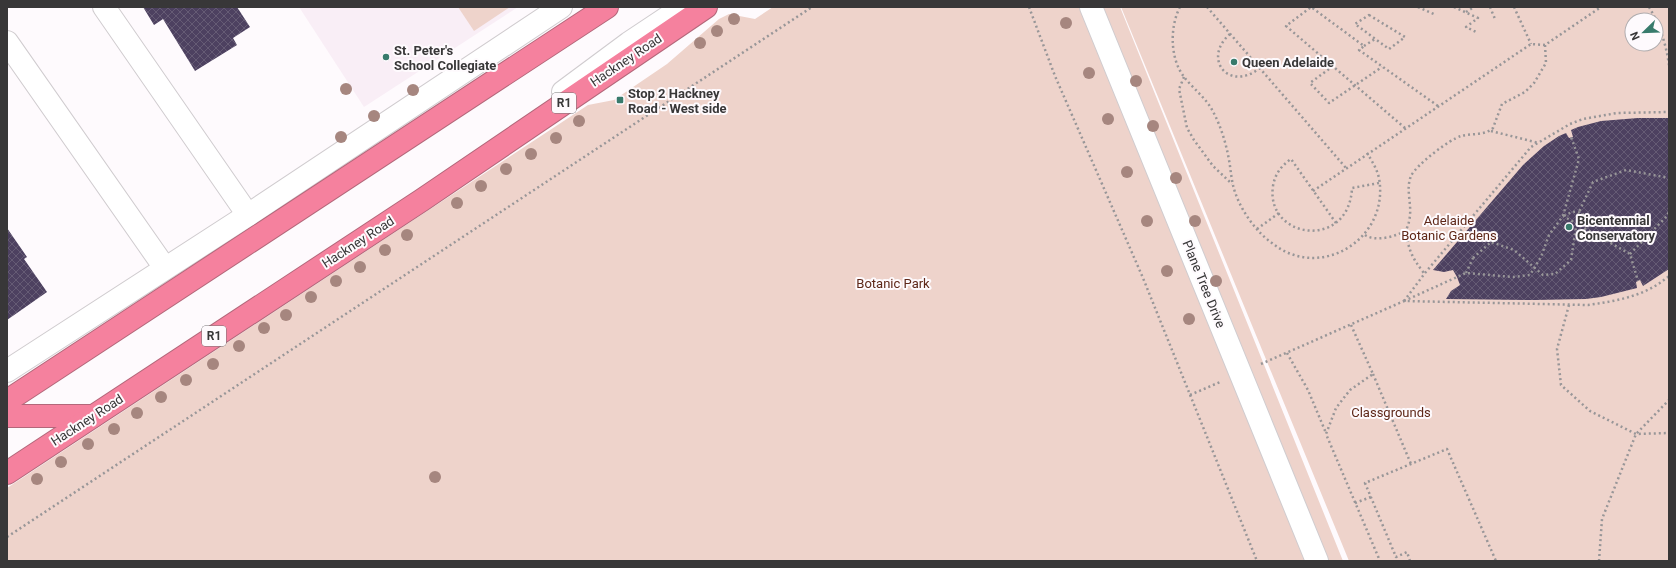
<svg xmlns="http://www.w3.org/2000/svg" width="1676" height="568" viewBox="0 0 1676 568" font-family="Roboto,sans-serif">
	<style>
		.built { fill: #f9eef6 }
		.green { fill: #eed3cb; fill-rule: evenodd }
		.building { fill: url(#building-cross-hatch) }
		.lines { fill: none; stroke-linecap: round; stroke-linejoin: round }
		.minor-casing { stroke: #d0cccf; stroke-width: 24 }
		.highway-casing { stroke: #b3677a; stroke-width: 24 }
		.path { stroke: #989698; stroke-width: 2.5; stroke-dasharray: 2 3; stroke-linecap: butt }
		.minor { stroke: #fff; stroke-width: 22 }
		.highway { stroke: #f5819e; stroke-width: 22 }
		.path-bridge { stroke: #989698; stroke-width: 2.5; stroke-dasharray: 2 3; stroke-linecap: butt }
		.tree { fill: #a6867f }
		.poi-dot { fill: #387b6c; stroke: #fefafd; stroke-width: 1.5 }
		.labels { text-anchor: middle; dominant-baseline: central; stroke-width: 4; stroke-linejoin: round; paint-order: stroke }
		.shield { fill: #fefafd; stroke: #737273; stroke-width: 1 }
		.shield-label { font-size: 12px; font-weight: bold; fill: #383738 }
		.poi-label { font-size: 13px; font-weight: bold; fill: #383738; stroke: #fefafd; text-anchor: start }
		.street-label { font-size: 13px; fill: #383738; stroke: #fefafd }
		.park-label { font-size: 13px; fill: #5e2718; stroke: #fefafd }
	</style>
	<defs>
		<pattern id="building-cross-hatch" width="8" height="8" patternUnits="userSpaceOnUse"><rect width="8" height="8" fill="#4d4160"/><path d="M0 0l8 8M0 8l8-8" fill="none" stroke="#655b74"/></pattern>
	</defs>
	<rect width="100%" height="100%" fill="#fefafd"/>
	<path class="built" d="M299,7h219l-154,100z"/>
	<g class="green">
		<path d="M458,7h52l-36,24z"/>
		<path d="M773,7h347l223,554h-1336v-73l581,-383 26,-5 53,-36 52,-45 10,-5 26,5z"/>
		<path d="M1121,7h548v554h-320zM1632,20h24v24h-24z"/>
	</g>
	<g class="building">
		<path d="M143,7h94l13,20 -17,11 4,7 -42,26 -32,-52 -9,6z"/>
		<path d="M1638,118h31v151l-26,17 -3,-6 -4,2 1,6 -36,9 -15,2 -51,1 -89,-1 5,-8 9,-6 -3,-8 -4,-7 -9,2 -11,-2 90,-105 21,-19 15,-10 7,-3 3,5 4,-1 -2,-7 7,-3 23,-6z"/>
		<path d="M7,228l20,29 -3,2 23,33 -40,28z"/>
	</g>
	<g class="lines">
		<defs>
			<g id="minor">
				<path d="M104,7l144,208"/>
				<path d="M1091,7l226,554"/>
				<path d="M7,42l158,226"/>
				<path d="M563,92l66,-49 54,-36"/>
				<path d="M7,371l241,-156 313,-208"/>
			</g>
			<g id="highway">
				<path d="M7,401l600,-394"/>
				<path d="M7,416h86"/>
				<path d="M7,473l415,-273 284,-193"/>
			</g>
		</defs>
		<use href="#minor" class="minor-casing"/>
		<use href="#highway" class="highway-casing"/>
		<g class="path">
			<path d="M1029,7l26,69 88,202 114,283"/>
			<path d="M1180,7c-10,19 -10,49 2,67 8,12 21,21 29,34 10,17 16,38 19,58 1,8 2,16 4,23 6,20 21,42 38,54 48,39 118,-4 107,-65 -2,-9 -7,-17 -12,-25"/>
			<path d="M1207,7l139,161"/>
			<path d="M1418,7l18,8"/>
			<path d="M1454,7l24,11 -12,9 10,5"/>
			<path d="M1490,7l5,12"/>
			<path d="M1514,7l17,37"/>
			<path d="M1649,7c11,18 17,37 20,58"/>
			<path d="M1466,12l8,-5"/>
			<path d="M1369,15l36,22 -16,12 -34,-25z"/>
			<path d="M1230,34c-28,24 -2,59 30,34"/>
			<path d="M1364,46l11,-7"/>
			<path d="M1333,66l-23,17 19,20 53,-36"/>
			<path d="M1184,77l-5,12 8,39 7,12 19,26 19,18"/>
			<path d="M1405,128l-119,-102 25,-19 53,39 -5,4 79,56"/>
			<path d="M1491,131l48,12"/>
			<path d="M1313,191l218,-147 14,1 56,-38"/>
			<path d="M1563,216l16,-57 -8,-22"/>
			<path d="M1564,216c7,-4 11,-6 19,-2l-1,1 -4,-1"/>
			<path d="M1336,223l-45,-64c-10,7 -16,15 -18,27 -8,53 76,65 79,2l27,-5"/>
			<path d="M1257,229l22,-16"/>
			<path d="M1406,230c2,19 6,28 18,43"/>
			<path d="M1365,235c10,7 31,2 41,-5 10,-21 -2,-37 5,-54 5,-11 39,-37 50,-40 11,-3 23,0 32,-8l9,-24 23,-12 9,-9 12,-20 -1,-18"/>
			<path d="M1630,254l38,-39 1,-7"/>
			<path d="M1466,273l7,-15"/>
			<path d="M1404,301l21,-28 106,-126 39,-23 13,-5 34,-6 52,-1"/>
			<path d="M1404,301l62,-28 47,4 17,-2 11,-18 8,-22 14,-19 67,38 8,27"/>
			<path d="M1569,305l-12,44 4,36 29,26 46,23 33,-1"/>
			<path d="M1351,325l22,49 -23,16 -14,18 -10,26 54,127"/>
			<path d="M1287,353l21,37 18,43"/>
			<path d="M1261,364l143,-63 184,4c29,-4 58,-9 81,-29"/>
			<path d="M1373,374l38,90"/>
			<path d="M1190,395l30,-13"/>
			<path d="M1355,503l16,-6"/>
			<path d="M7,537l805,-530"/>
			<path d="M1410,561l-3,-9 -11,5 -31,-74 82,-34 49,112"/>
			<path d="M1599,561l3,-42 34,-85 33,-34"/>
		</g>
		<use href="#minor" class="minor"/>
		<use href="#highway" class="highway"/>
		<path class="path-bridge" d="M1473,258l18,-16 23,8 29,25 12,-1 16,-14 7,-46 15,-32 33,-12 38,7 5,2"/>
	</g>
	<g class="tree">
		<circle cx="734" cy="19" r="6"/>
		<circle cx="1066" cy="23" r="6"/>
		<circle cx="717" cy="31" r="6"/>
		<circle cx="700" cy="43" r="6"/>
		<circle cx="1089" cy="73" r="6"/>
		<circle cx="1136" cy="81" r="6"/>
		<circle cx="346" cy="89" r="6"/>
		<circle cx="413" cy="90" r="6"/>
		<circle cx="374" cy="116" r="6"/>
		<circle cx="1108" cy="119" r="6"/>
		<circle cx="579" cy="121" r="6"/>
		<circle cx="1153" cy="126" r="6"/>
		<circle cx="341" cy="137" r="6"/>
		<circle cx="556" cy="138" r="6"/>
		<circle cx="531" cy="154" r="6"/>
		<circle cx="506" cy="169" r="6"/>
		<circle cx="1127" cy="172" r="6"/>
		<circle cx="1176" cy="178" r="6"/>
		<circle cx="481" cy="186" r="6"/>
		<circle cx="457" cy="203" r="6"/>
		<circle cx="1147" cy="221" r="6"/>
		<circle cx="1195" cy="221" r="6"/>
		<circle cx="407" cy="235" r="6"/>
		<circle cx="385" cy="250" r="6"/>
		<circle cx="360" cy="267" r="6"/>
		<circle cx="1167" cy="271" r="6"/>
		<circle cx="336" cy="281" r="6"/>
		<circle cx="1216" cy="281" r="6"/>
		<circle cx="311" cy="297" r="6"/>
		<circle cx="286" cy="315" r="6"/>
		<circle cx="1189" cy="319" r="6"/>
		<circle cx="264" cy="328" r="6"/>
		<circle cx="239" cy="346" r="6"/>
		<circle cx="213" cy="364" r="6"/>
		<circle cx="186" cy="380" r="6"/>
		<circle cx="161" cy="397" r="6"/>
		<circle cx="137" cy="413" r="6"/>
		<circle cx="114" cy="429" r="6"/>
		<circle cx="88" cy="444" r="6"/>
		<circle cx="61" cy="462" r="6"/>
		<circle cx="435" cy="477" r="6"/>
		<circle cx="37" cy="479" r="6"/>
	</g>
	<g class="poi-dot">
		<circle cx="386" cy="57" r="4"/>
		<circle cx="1234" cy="62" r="4"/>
		<rect x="616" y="96" width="8" height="8" rx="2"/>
		<circle cx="1569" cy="227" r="4"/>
	</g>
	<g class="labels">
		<g class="shield">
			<rect x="552" y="93" width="24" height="20" rx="3"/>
			<rect x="202" y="326" width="24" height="20" rx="3"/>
		</g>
		<g class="shield-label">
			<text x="564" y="103">R1</text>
			<text x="214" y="336">R1</text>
		</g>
		<g class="poi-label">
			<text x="394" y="50">St. Peter's<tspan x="394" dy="15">School Collegiate</tspan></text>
			<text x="1242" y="62">Queen Adelaide</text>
			<text x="628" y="93">Stop 2 Hackney<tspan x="628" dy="15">Road - West side</tspan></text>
			<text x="1577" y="220">Bicentennial<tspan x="1577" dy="15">Conservatory</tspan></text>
		</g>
		<g class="street-label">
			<text transform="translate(626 60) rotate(-34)">Hackney Road</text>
			<text transform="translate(358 242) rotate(-33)">Hackney Road</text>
			<text transform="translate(1204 284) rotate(68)">Plane Tree Drive</text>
			<text transform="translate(87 420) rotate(-33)">Hackney Road</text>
		</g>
		<g class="park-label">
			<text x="1449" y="220">Adelaide<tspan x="1449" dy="15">Botanic Gardens</tspan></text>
			<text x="893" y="283">Botanic Park</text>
			<text x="1391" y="412">Classgrounds</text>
		</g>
	</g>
	<rect width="1676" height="568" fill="none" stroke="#383738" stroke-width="16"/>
	<g transform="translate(1644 32) rotate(247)"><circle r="19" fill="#fefafd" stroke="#afacae"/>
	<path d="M0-3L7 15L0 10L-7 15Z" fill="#387b6c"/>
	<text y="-6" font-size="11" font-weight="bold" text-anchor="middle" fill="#383738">N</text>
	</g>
</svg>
